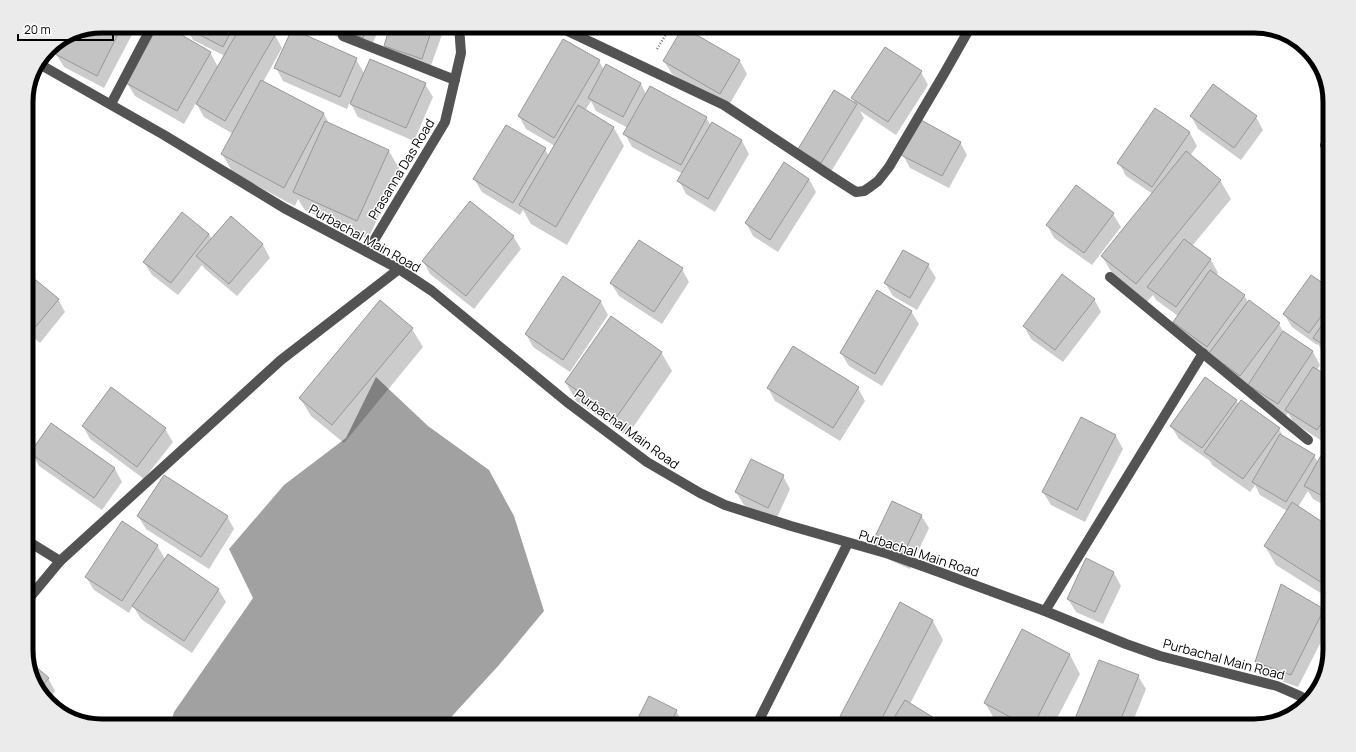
<svg xmlns="http://www.w3.org/2000/svg" width="1356" height="752" viewBox="0 0 1356 752" font-family="Manrope,sans-serif">
	<style>
		.water { fill: #a1a1a1 }
		.shadow { fill: #0003 }
		.building { fill: #c3c3c3; stroke: #979797 }
		.lines { fill: none; stroke-linecap: round; stroke-linejoin: round }
		.path { stroke: #757575; stroke-width: 2.5; stroke-dasharray: 1 2; stroke-linecap: butt }
		.minor { stroke: #535353; stroke-width: 10 }
		.labels { text-anchor: middle; dominant-baseline: central; stroke-width: 3; stroke-linejoin: round; paint-order: stroke }
		.street-label { font-size: 13px; fill: #000; stroke: #fff }
		.rim { fill: none; stroke: #000; stroke-width: 5 }
	</style>
	<rect width="100%" height="100%" fill="#fff"/>
	<path class="water" d="M376,377l52,49 61,44 25,46 30,95 -45,54 -56,61h-273l4,-14 79,-114 -24,-49 55,-64 62,-47z"/>
	<g class="shadow">
		<path d="M102,26h33l1,1 -32,61 -40,-21 -8,-13 9,-17 8,-5z"/>
		<path d="M160,26h4l46,26 8,15 7,-11 -32,-16 -7,-13v-1h73l16,9 7,13 -19,34 61,32 6,11 59,26 11,19 -32,69 -63,-29 -7,-11 -3,7 -62,-33 -11,-19 11,-20 -29,-17 -8,-14 -12,21 -49,-28 -8,-13z"/>
		<path d="M330,26h50l-10,24 -35,-14z"/>
		<path d="M391,26h54l-16,45 -37,-12 -7,-13z"/>
		<path d="M1046,26h15l-4,7z"/>
		<path d="M356,59l8,14 61,11 8,13 -19,44 -56,-24 -8,-15 -3,7 -64,-28 -7,-13z"/>
		<path d="M599,61l5,9 3,-4 34,18 5,10 60,23 5,9 2,-3 29,18 7,13 -34,58 -29,-18 -7,-13 4,-7 -51,-27 -7,-13 3,-6 -32,-17 -5,-10 -6,10 29,17 10,18 -57,99 -36,-21 -8,-14 -3,5 -38,-23 -8,-13 71,-30 4,7 6,-10 -29,-17 -7,-13z"/>
		<path d="M664,61h76l7,13 -19,33 -56,-33z"/>
		<path d="M921,72l7,13 -32,50 -36,-24 4,7 -35,57 -22,-13 49,-57 -4,-7z"/>
		<path d="M1156,109l34,24 7,13 -7,10 30,24 11,19 -39,47 19,14 7,13 -2,3 28,19 4,7 31,22 5,9 29,19 7,13 -3,5 13,8v56l-5,9 -31,-20 -6,-10 -2,3 -38,-28 -67,-53 -7,-13 4,-6 -22,-16 -3,-5 -6,7 -34,-27 -11,-19 51,-62 -27,-18 -7,-13z"/>
		<path d="M1191,116l65,1 7,13 -22,30 -43,-31z"/>
		<path d="M960,142l7,13 -18,33 -39,-20 -7,-13z"/>
		<path d="M809,179l7,13 -38,60 -25,-16 -7,-13z"/>
		<path d="M1113,214l8,13 -29,38 -38,-27 -7,-13z"/>
		<path d="M231,218l32,27 7,13 -33,38 -32,-27 -3,-4 -24,30 -26,-20 -8,-13 65,-28 3,6z"/>
		<path d="M513,236l8,13 -47,60 -44,-35 -7,-13z"/>
		<path d="M928,265l8,13 -19,32 -24,-14 -8,-13z"/>
		<path d="M682,269l7,13 -27,42 -43,-28 -8,-13z"/>
		<path d="M26,273l32,26 7,13 -25,31 -14,-12z"/>
		<path d="M564,277l37,25 7,13 -38,57 -37,-25 -7,-13z"/>
		<path d="M1330,289v68l-8,-6 -4,-7 -1,1 -25,-18 -8,-13z"/>
		<path d="M1094,299l7,13 -38,50 -32,-23 -7,-13z"/>
		<path d="M911,311l8,13 -37,62 -33,-20 -8,-13z"/>
		<path d="M412,329l11,18 -79,96 -33,-27 -11,-18z"/>
		<path d="M661,352l11,19 -45,65 -51,-35 -10,-18z"/>
		<path d="M768,388h90l7,13 -25,40 -65,-40z"/>
		<path d="M1236,400l3,5 40,24 5,9 30,17 4,8 12,-20v65l-17,-9 -5,-8 -10,16 32,21v71l-54,-34 -11,-19 22,-35 -27,-16 -5,-10 -5,7 -38,-27 -2,-4 -31,-22 -8,-13z"/>
		<path d="M1081,418l35,18 7,13 -38,73 -34,-17 -8,-13z"/>
		<path d="M52,424l63,45 7,13 -20,28 -63,-44 -7,-13z"/>
		<path d="M83,426l82,3 8,13 -29,37 -54,-40z"/>
		<path d="M783,476l7,13 -14,31 -32,-15 -8,-13z"/>
		<path d="M921,515l8,13 -19,41 -29,-13 -8,-13z"/>
		<path d="M138,516h89l7,13 -25,40 -63,-40z"/>
		<path d="M157,545l8,14 53,30 8,13 -34,51 -51,-34 -8,-13 -4,7 -35,-23 -8,-13z"/>
		<path d="M1114,573l7,13 -18,38 -27,-12 -8,-13z"/>
		<path d="M900,603l33,18 10,19 -33,64 35,22h-109z"/>
		<path d="M1323,609l7,12v3l-32,63 -34,-12 -8,-13z"/>
		<path d="M1023,630l47,25 10,19 -27,52h-49l-8,-4 -11,-19z"/>
		<path d="M28,661l20,17 7,13 -7,9 -12,-12z"/>
		<path d="M1138,676l8,13 -15,37h-58z"/>
		<path d="M676,711l8,13 -1,2h-48z"/>
	</g>
	<g class="building">
		<path d="M102,26h20l-25,50 -42,-22 8,-16 10,-6z"/>
		<path d="M158,26h8l45,26 -34,59 -51,-28z"/>
		<path d="M185,26h49l-11,21 -38,-20z"/>
		<path d="M241,26h20l14,9 -50,86 -29,-17z"/>
		<path d="M334,26h34l-5,12z"/>
		<path d="M390,26h43l-11,33 -38,-13z"/>
		<path d="M683,27l57,33 -20,34 -57,-33z"/>
		<path d="M292,29l65,29 -17,39 -66,-29z"/>
		<path d="M563,39l37,21 -46,78 -36,-22z"/>
		<path d="M885,47l37,24 -34,51 -37,-24z"/>
		<path d="M370,59l56,24 -20,45 -56,-24z"/>
		<path d="M606,64l35,19 -18,34 -35,-19z"/>
		<path d="M261,80l63,33 -40,75 -63,-34z"/>
		<path d="M1213,84l44,32 -23,32 -44,-32z"/>
		<path d="M650,86l57,31 -26,48 -58,-31z"/>
		<path d="M834,90l23,14 -36,59 -23,-14z"/>
		<path d="M578,105l36,22 -58,100 -37,-22z"/>
		<path d="M1155,108l35,24 -38,55 -35,-24z"/>
		<path d="M921,120l40,22 -19,34 -41,-21z"/>
		<path d="M325,121l64,29 -32,71 -64,-29z"/>
		<path d="M712,122l30,18 -34,59 -31,-18z"/>
		<path d="M506,125l40,23 -33,55 -40,-24z"/>
		<path d="M1186,151l35,29 -85,104 -35,-28z"/>
		<path d="M784,162l25,17 -39,61 -25,-17z"/>
		<path d="M1076,185l38,28 -30,40 -38,-28z"/>
		<path d="M470,201l44,35 -48,60 -44,-35z"/>
		<path d="M182,212l27,22 -38,49 -28,-21z"/>
		<path d="M231,216l32,28 -34,40 -33,-28z"/>
		<path d="M1184,239l27,20 -35,48 -29,-20z"/>
		<path d="M639,240l44,28 -29,44 -44,-29z"/>
		<path d="M903,250l26,14 -19,34 -26,-15z"/>
		<path d="M1210,270l35,25 -38,52 -34,-25z"/>
		<path d="M26,272l33,27 -27,32 -6,-5z"/>
		<path d="M1062,274l33,25 -40,51 -32,-24z"/>
		<path d="M1311,275l19,13v16l-21,29 -26,-19z"/>
		<path d="M563,276l38,25 -38,59 -38,-26z"/>
		<path d="M877,290l35,21 -37,63 -35,-21z"/>
		<path d="M380,300l33,28 -81,97 -33,-27z"/>
		<path d="M1249,300l31,23 -40,53 -31,-23z"/>
		<path d="M1330,313v36l-17,-11z"/>
		<path d="M611,316l51,36 -46,66 -51,-36z"/>
		<path d="M1283,331l30,20 -35,53 -30,-19z"/>
		<path d="M793,346l66,41 -26,41 -66,-40z"/>
		<path d="M1313,367l17,10v33l-13,20 -32,-20z"/>
		<path d="M1205,377l32,23 -35,48 -32,-22z"/>
		<path d="M111,387l55,41 -29,39 -55,-41z"/>
		<path d="M1241,400l39,28 -37,51 -39,-27z"/>
		<path d="M1081,417l35,18 -39,75 -35,-18z"/>
		<path d="M51,423l64,45 -21,30 -64,-45z"/>
		<path d="M1280,434l35,21 -29,47 -34,-20z"/>
		<path d="M1329,441h1v59l-26,-14z"/>
		<path d="M751,459l33,16 -16,33 -33,-16z"/>
		<path d="M164,475l64,41 -27,41 -64,-41z"/>
		<path d="M892,501l30,14 -20,42 -30,-14z"/>
		<path d="M1292,502l38,25v61l-66,-42z"/>
		<path d="M122,521l36,24 -36,56 -37,-24z"/>
		<path d="M168,554l51,35 -35,52 -52,-35z"/>
		<path d="M1086,558l28,14 -19,40 -28,-13z"/>
		<path d="M1281,584l43,25 -33,66 -36,-13z"/>
		<path d="M900,602l33,18 -55,106h-43z"/>
		<path d="M1022,629l48,25 -37,72h-6l-43,-23z"/>
		<path d="M27,659l22,19 -11,12 -2,-2z"/>
		<path d="M1099,660l40,15 -21,51h-46z"/>
		<path d="M649,696l28,14 -8,16h-35z"/>
		<path d="M905,700l42,26h-58z"/>
	</g>
	<g class="lines">
		<path class="path" d="M657,49l14,-23"/>
		<g class="minor">
			<path d="M557,26l167,79 107,71 25,16 8,-1 6,-4 8,-6 11,-14 56,-95 26,-46"/>
			<path d="M343,36l112,44"/>
			<path d="M41,65l123,70 120,73 115,61 33,22 135,111 80,60 53,31 25,12 66,21 98,28 50,18 106,39 81,33 34,12 117,30 23,10 7,5"/>
			<path d="M111,104l41,-78"/>
			<path d="M1325,145l5,5"/>
			<path d="M367,252l78,-130 16,-69 -2,-27"/>
			<path d="M1110,277l198,163"/>
			<path d="M26,540l34,21"/>
			<path d="M26,602l34,-41 221,-201 118,-91"/>
			<path d="M1045,611l158,-258"/>
			<path d="M756,726l92,-183"/>
		</g>
	</g>
	<g class="labels">
		<g class="street-label">
			<text transform="translate(401 169) rotate(-59)">Prasanna Das Road</text>
			<text transform="translate(365 238) rotate(29)">Purbachal Main Road</text>
			<text transform="translate(627 429) rotate(36)">Purbachal Main Road</text>
			<text transform="translate(919 553) rotate(18)">Purbachal Main Road</text>
			<text transform="translate(1224 659) rotate(15)">Purbachal Main Road</text>
		</g>
	</g>
	<path d="M0 0H1356V752H0ZM102 33H1254A69 69 0 0 1 1323 102V650A69 69 0 0 1 1254 719H102A69 69 0 0 1 33 650V102A69 69 0 0 1 102 33Z" fill="#ebebeb" fill-rule="evenodd"/>
	<path class="rim" d="M102 33H1254A69 69 0 0 1 1323 102V650A69 69 0 0 1 1254 719H102A69 69 0 0 1 33 650V102A69 69 0 0 1 102 33Z"/>
	<path d="M18 34v6h95v-6" fill="none" stroke="#000000" stroke-width="2"/>
	<text x="24" y="34" font-size="12" fill="#000000" stroke="#ffffff" stroke-width="3" paint-order="stroke">20 m</text>
</svg>
